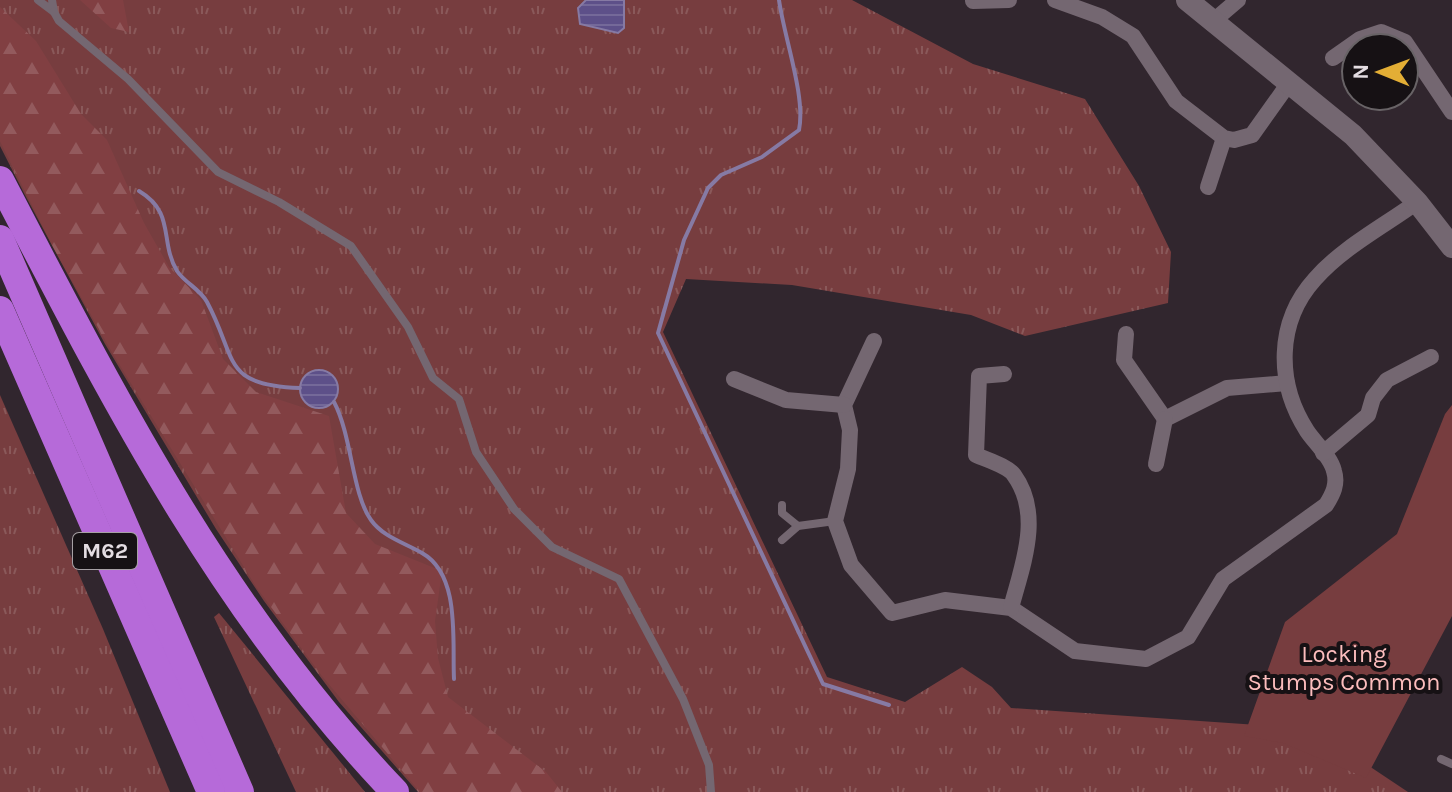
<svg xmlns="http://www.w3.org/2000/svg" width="1452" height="792" viewBox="0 0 1452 792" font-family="Karla,sans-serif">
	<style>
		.grass { fill: url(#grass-tufts) }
		.forest { fill: url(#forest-firs) }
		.park { fill: #773d3f }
		.water { fill: url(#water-rules); stroke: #867aa4; stroke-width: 2 }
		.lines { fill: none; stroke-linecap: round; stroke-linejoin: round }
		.stream { stroke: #867aa4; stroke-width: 4 }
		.lane { stroke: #746771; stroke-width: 8 }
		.street { stroke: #746771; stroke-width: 16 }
		.secondary { stroke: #746771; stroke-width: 22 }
		.highway { stroke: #b66ad9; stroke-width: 28 }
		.labels { text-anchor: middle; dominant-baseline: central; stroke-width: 8; stroke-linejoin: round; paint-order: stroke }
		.shield { fill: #161114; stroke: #a6a0a4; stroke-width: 2 }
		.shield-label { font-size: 22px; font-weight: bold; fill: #e4dde2 }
		.park-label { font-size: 24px; fill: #fcbdbd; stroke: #161114 }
	</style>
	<defs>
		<pattern id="grass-tufts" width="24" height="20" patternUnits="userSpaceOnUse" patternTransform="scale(2)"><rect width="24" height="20" fill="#773d3f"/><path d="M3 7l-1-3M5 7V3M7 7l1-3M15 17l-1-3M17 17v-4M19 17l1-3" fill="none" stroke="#8a595a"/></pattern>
		<pattern id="forest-firs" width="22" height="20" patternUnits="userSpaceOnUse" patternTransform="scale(2)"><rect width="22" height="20" fill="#813f42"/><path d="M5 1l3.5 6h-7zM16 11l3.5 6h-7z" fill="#935a5d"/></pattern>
		<pattern id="water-rules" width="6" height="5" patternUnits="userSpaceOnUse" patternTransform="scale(2)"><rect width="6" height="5" fill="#5d5089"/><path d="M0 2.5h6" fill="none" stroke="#746999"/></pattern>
	</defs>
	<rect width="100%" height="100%" fill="#31262e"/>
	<g class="grass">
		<path d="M0,0h852l121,64 112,35 54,87 32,66 -3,51 -143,33 -54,-21 -179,-30 -106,-6 -23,53 164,345 78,25 57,-35 30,20 19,21 277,19 42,13 78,52h-990l-79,-90 -75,-101 -48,-72 -111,-185 -80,-149 -25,-49z"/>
		<path d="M0,395l103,234 67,163h-170z"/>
		<path d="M219,613l146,179h-69l-82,-175z"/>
	</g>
	<g class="forest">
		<path d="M80,0h43l6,32 -18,-4z"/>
		<path d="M0,7l36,34 45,73 26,26 37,83 25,44 32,33 22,59 33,33 73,24 17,97 29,31 67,27 -7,50 3,37 10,39 98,75 16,20h-142l-98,-116 -65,-88 -144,-234 -60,-107 -53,-106z"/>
	</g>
	<path class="park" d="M1452,405v211l-86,162 -83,-35 -39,-7 41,-114 112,-88 48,-120z"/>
	<g class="water">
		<path d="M586,0h38v28l-6,5 -38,-9 -2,-16z"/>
		<circle cx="319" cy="389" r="19"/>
	</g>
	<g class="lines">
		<g class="stream">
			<path d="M779,0c5,37 27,97 20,130l-37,27 -41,18 -13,13 -24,52 -26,93 165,351 66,21"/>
			<path d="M139,191c37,22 20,50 38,80 8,12 23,18 30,31 31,58 14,83 93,86"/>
			<path d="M334,402c18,34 18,92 37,118 12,17 34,23 51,33 39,22 30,88 32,126"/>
		</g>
		<g class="lane">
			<path d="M38,0l16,12 -2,-12"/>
			<path d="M54,12l5,9 69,58 90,93 61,30 72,44 57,81 25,51 26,21 17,53 38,57 38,38 67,32 64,120 26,66 2,27"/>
			<path d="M782,505v8l16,13"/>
			<path d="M782,540l16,-14 37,-5"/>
			<path d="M1441,759l11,5"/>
		</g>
		<g class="street">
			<path d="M1055,0l47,17 31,19 43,65 48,37 10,2 18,-5 37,-52"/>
			<path d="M973,1l36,-1"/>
			<path d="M1211,23l27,-23"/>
			<path d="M1333,58l27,-19 21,-7 24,10 47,70"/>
			<path d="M1208,187l16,-49"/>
			<path d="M1126,334l-2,26 41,59 62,-31 60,-5"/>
			<path d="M874,341l-30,64 6,25 -2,39 -13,52 16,44 41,48 53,-13 66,8 64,43 71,8 42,-22 35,-58 103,-74c7,-11 12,-21 8,-34 -3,-14 -19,-28 -27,-40 -31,-48 -31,-109 8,-152 27,-31 69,-53 102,-77"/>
			<path d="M1004,374l-25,2 -3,79c11,5 32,11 38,20 29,40 8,91 -3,133"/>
			<path d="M734,379l52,21 58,5"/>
			<path d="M1323,453l45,-38 5,-17 14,-18 44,-23"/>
			<path d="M1156,464l9,-45"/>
		</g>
		<path class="secondary" d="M1187,0l166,135 64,67 35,45"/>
		<g class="highway">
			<path d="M0,180c115,221 221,430 395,612"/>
			<path d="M0,239l240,553"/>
			<path d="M0,310l211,482"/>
		</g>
	</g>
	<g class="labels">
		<rect class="shield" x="73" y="533" width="64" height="36" rx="6"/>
		<g class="shield-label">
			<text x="105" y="551">M62</text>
		</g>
		<g class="park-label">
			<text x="1344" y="654">Locking<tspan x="1344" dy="28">Stumps Common</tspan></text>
		</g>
	</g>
	<g transform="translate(1380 72) rotate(271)"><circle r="38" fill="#161114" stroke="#686366" stroke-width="2"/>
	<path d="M0-6L14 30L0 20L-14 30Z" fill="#e3ae35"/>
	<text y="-12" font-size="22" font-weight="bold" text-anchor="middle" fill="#e4dde2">N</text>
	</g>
</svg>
